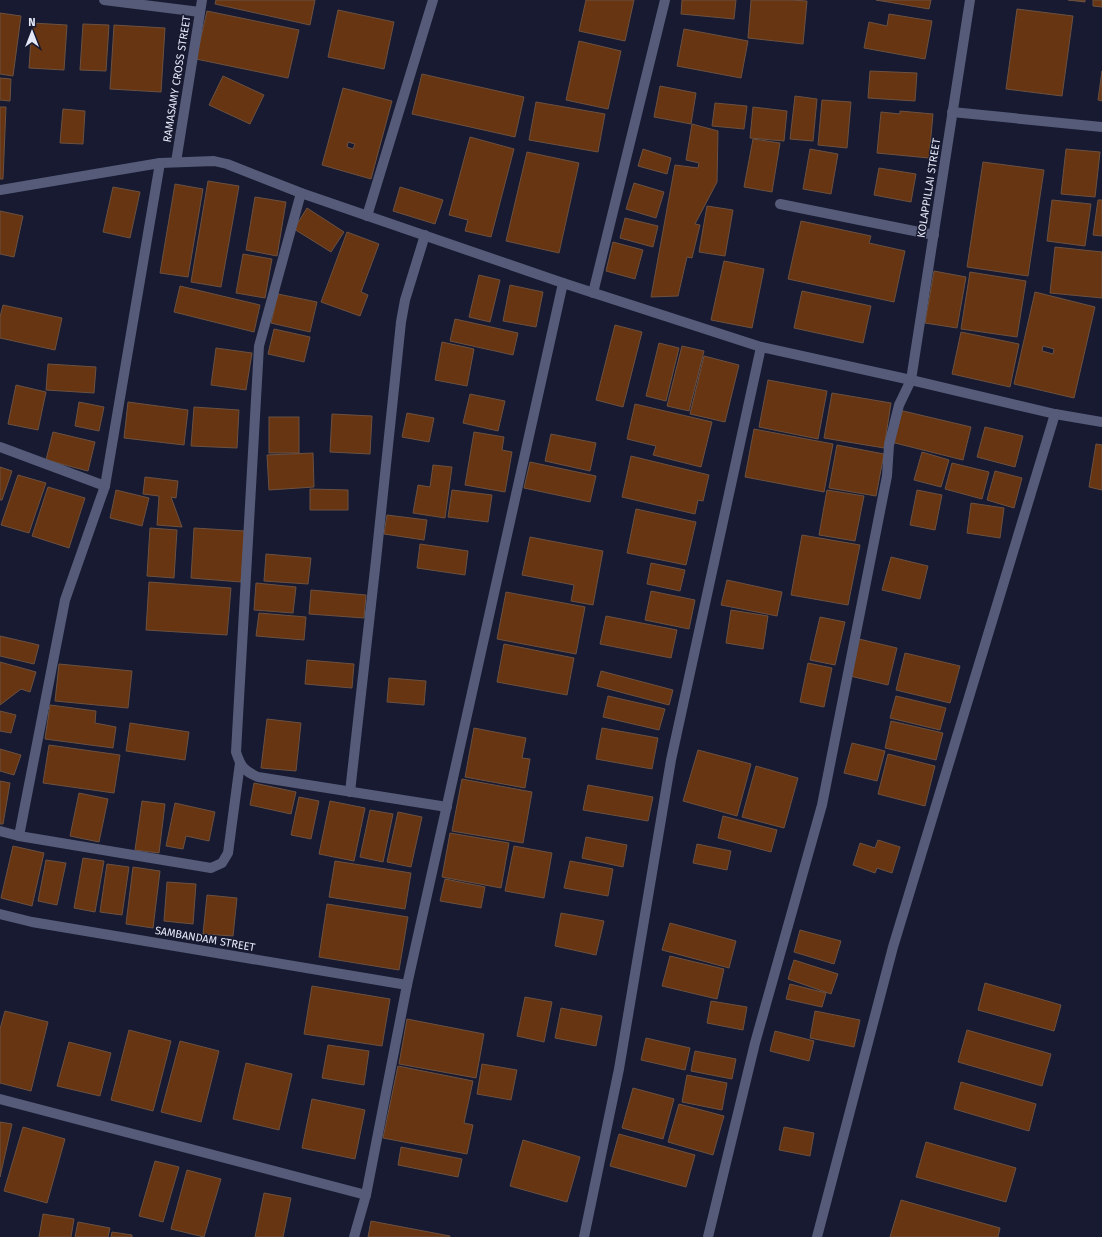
<svg xmlns="http://www.w3.org/2000/svg" width="1102" height="1237" viewBox="0 0 1102 1237" font-family="'Fira Sans',sans-serif">
	<style>
		.building { fill: #673512; stroke: #6b5141; fill-rule: evenodd }
		.lines { fill: none; stroke-linecap: round; stroke-linejoin: round }
		.minor { stroke: #555b78; stroke-width: 10 }
		.labels { text-anchor: middle; dominant-baseline: central; stroke-width: 3; stroke-linejoin: round; paint-order: stroke }
		.street-label { font-size: 11px; fill: #e4e8f7; stroke: #171a30 }
	</style>
	<rect width="100%" height="100%" fill="#171a30"/>
	<g class="building">
		<path d="M216,0h99l-5,25 -95,-21z"/>
		<path d="M586,0h48l-9,41 -46,-10z"/>
		<path d="M682,0h54l-2,19 -53,-5z"/>
		<path d="M751,0h40l16,1 -4,43 -55,-6z"/>
		<path d="M876,0h55l-2,9z"/>
		<path d="M1068,0h17v2z"/>
		<path d="M1093,0h9v7l-9,-1z"/>
		<path d="M1017,9l56,7 -11,80 -56,-7z"/>
		<path d="M338,10l56,12 -10,47 -56,-12z"/>
		<path d="M207,11l92,19 -11,48 -92,-19z"/>
		<path d="M0,13l21,3 -8,60 -13,-2z"/>
		<path d="M889,14l43,7 -7,38 -61,-11 5,-26 18,4z"/>
		<path d="M32,23l35,2 -3,45 -35,-2z"/>
		<path d="M83,24l26,1 -3,46 -26,-1z"/>
		<path d="M114,25l51,3 -4,64 -51,-3z"/>
		<path d="M684,29l64,12 -7,37 -64,-12z"/>
		<path d="M579,41l42,10 -13,58 -42,-9z"/>
		<path d="M870,71l47,2 -2,28 -47,-3z"/>
		<path d="M1102,71v30l-4,-1z"/>
		<path d="M422,74l102,23 -9,40 -103,-23z"/>
		<path d="M223,76l41,19 -14,29 -41,-19z"/>
		<path d="M0,78l11,1 -1,22 -10,-1z"/>
		<path d="M660,86l36,7 -5,31 -37,-7z"/>
		<path d="M343,88l49,13 -21,78 -49,-14zM348,142l7,2 -2,5 -6,-2z"/>
		<path d="M795,96l22,3 -4,42 -23,-2z"/>
		<path d="M822,100l29,2 -4,46 -29,-3z"/>
		<path d="M536,102l69,12 -7,38 -69,-12z"/>
		<path d="M715,103l32,3 -3,23 -32,-3z"/>
		<path d="M0,107h6l-3,72h-3z"/>
		<path d="M753,107l34,4 -3,30 -34,-3z"/>
		<path d="M63,109l22,2 -2,33 -23,-1z"/>
		<path d="M900,111l33,3 -4,44 -52,-5 4,-41 19,2z"/>
		<path d="M692,124l26,7 -1,51 -22,42 5,1 -8,33 -5,-1 -9,39 -27,1 24,-132 23,3 1,-5 -13,-3z"/>
		<path d="M470,137l44,12 -23,88 -26,-6 3,-11 -19,-5z"/>
		<path d="M753,139l27,4 -8,49 -28,-5z"/>
		<path d="M643,149l28,9 -4,16 -29,-8z"/>
		<path d="M810,149l28,5 -7,40 -28,-5z"/>
		<path d="M1066,149l34,3 -5,45 -34,-3z"/>
		<path d="M527,152l52,11 -20,90 -53,-12z"/>
		<path d="M983,162l61,8 -16,106 -61,-9z"/>
		<path d="M879,168l37,6 -5,28 -37,-7z"/>
		<path d="M208,181l31,5 -18,101 -30,-5z"/>
		<path d="M634,183l30,9 -8,26 -30,-9z"/>
		<path d="M175,184l28,5 -15,88 -28,-4z"/>
		<path d="M113,187l27,5 -10,46 -27,-6z"/>
		<path d="M400,187l43,13 -8,24 -42,-13z"/>
		<path d="M255,197l31,5 -9,54 -31,-6z"/>
		<path d="M1052,200l39,4 -6,42 -38,-5z"/>
		<path d="M1098,200h4v36l-9,-1z"/>
		<path d="M707,206l26,4 -8,46 -26,-4z"/>
		<path d="M307,208l37,24 -13,20 -37,-23z"/>
		<path d="M0,211l23,5 -9,41 -14,-3z"/>
		<path d="M625,218l33,8 -5,21 -33,-9z"/>
		<path d="M801,221l70,15 -2,7 36,8 -11,51 -106,-23z"/>
		<path d="M347,232l32,12 -18,48 7,3 -8,21 -39,-14z"/>
		<path d="M613,242l30,8 -8,29 -29,-8z"/>
		<path d="M1055,247l47,5v46l-52,-5z"/>
		<path d="M243,254l29,5 -7,39 -29,-5z"/>
		<path d="M724,261l40,8 -12,59 -41,-8z"/>
		<path d="M934,271l32,6 -9,51 -32,-5z"/>
		<path d="M970,272l56,9 -9,56 -56,-8z"/>
		<path d="M479,275l21,5 -10,42 -21,-5z"/>
		<path d="M510,285l33,7 -7,35 -33,-6z"/>
		<path d="M180,286l80,19 -6,27 -80,-20z"/>
		<path d="M802,291l69,15 -8,37 -69,-15z"/>
		<path d="M1035,292l60,15 -21,91 -60,-14zM1043,346l11,3 -1,5 -11,-3z"/>
		<path d="M278,294l39,8 -7,30 -39,-9z"/>
		<path d="M3,305l59,13 -7,32 -55,-12v-21z"/>
		<path d="M455,319l63,14 -5,22 -63,-14z"/>
		<path d="M615,325l27,7 -19,75 -27,-7z"/>
		<path d="M274,329l36,8 -6,25 -36,-8z"/>
		<path d="M961,332l58,12 -9,43 -58,-13z"/>
		<path d="M442,342l32,7 -7,37 -32,-6z"/>
		<path d="M659,343l20,5 -13,53 -20,-5z"/>
		<path d="M682,346l22,5 -15,60 -22,-5z"/>
		<path d="M216,348l36,5 -6,37 -35,-5z"/>
		<path d="M704,356l35,9 -14,57 -35,-8z"/>
		<path d="M48,364l48,3 -2,26 -48,-3z"/>
		<path d="M768,380l59,11 -9,48 -59,-12z"/>
		<path d="M16,385l30,7 -8,38 -30,-6z"/>
		<path d="M832,393l59,10 -7,45 -60,-10z"/>
		<path d="M470,394l35,7 -7,30 -35,-8z"/>
		<path d="M79,402l25,5 -5,24 -24,-5z"/>
		<path d="M128,402l60,8 -4,35 -60,-7z"/>
		<path d="M635,404l77,18 -11,45 -48,-12 3,-9 -29,-7z"/>
		<path d="M194,407l45,3 -2,38 -46,-2z"/>
		<path d="M899,410l72,17 -8,33 -72,-18z"/>
		<path d="M407,413l27,5 -5,24 -27,-5z"/>
		<path d="M332,414l40,2 -2,38 -40,-2z"/>
		<rect x="269" y="417" width="30" height="36"/>
		<path d="M985,427l38,9 -8,31 -38,-10z"/>
		<path d="M754,429l79,15 -9,48 -79,-15z"/>
		<path d="M53,432l42,10 -7,29 -42,-11z"/>
		<path d="M474,432l30,5 -2,13 10,2 -7,40 -40,-7z"/>
		<path d="M551,434l45,9 -6,28 -45,-10z"/>
		<path d="M1096,444l6,1v45l-13,-3z"/>
		<path d="M837,445l47,9 -8,42 -47,-8z"/>
		<path d="M922,452l27,8 -8,27 -27,-7z"/>
		<path d="M313,453l1,34 -45,3 -2,-35z"/>
		<path d="M631,456l78,19 -6,26 -5,-1 -3,14 -73,-17z"/>
		<path d="M530,462l66,14 -6,26 -66,-14z"/>
		<path d="M952,463l37,9 -7,27 -37,-10z"/>
		<path d="M433,465l19,2 -7,51 -32,-5 5,-28 12,2z"/>
		<path d="M0,467l12,4 -10,29h-2z"/>
		<path d="M995,471l27,7 -8,30 -27,-8z"/>
		<path d="M18,475l28,8 -17,50 -28,-8z"/>
		<path d="M145,477l33,4 -2,17 -5,-1 11,30 -25,-2 2,-29 -16,-2z"/>
		<path d="M48,487l37,11 -16,50 -37,-12z"/>
		<path d="M310,489l38,1v20h-38z"/>
		<path d="M116,490l33,8 -7,28 -32,-8z"/>
		<path d="M452,490l40,5 -4,27 -40,-5z"/>
		<path d="M827,490l37,6 -9,45 -36,-6z"/>
		<path d="M917,490l25,5 -7,35 -25,-5z"/>
		<path d="M971,503l33,5 -4,30 -33,-5z"/>
		<path d="M636,509l60,13 -10,43 -59,-12z"/>
		<path d="M387,515l40,5 -3,20 -40,-6z"/>
		<path d="M150,528l27,2 -3,48 -27,-2z"/>
		<path d="M194,528l51,3 -4,51 -50,-4z"/>
		<path d="M802,535l58,10 -12,60 -57,-10z"/>
		<path d="M530,537l73,14 -10,54 -22,-4 3,-16 -52,-10z"/>
		<path d="M420,544l48,7 -3,24 -48,-7z"/>
		<path d="M266,554l45,4 -3,26 -44,-3z"/>
		<path d="M891,557l37,9 -8,33 -38,-9z"/>
		<path d="M651,563l34,7 -5,21 -33,-7z"/>
		<path d="M727,580l55,12 -5,24 -56,-11z"/>
		<path d="M149,582l82,6 -4,47 -81,-5z"/>
		<path d="M256,583l40,4 -3,26 -39,-3z"/>
		<path d="M311,590l55,5 -2,23 -55,-4z"/>
		<path d="M651,591l44,9 -6,29 -44,-9z"/>
		<path d="M506,592l79,15 -9,47 -79,-15z"/>
		<path d="M731,610l37,6 -5,33 -37,-6z"/>
		<path d="M259,613l47,4 -2,23 -48,-4z"/>
		<path d="M606,616l71,14 -6,28 -71,-14z"/>
		<path d="M820,617l25,5 -10,43 -25,-5z"/>
		<path d="M0,636l39,9 -5,19 -34,-8z"/>
		<path d="M859,639l38,9 -9,37 -38,-9z"/>
		<path d="M504,644l70,14 -7,37 -70,-13z"/>
		<path d="M905,653l55,13 -10,37 -54,-13z"/>
		<path d="M307,660l47,4 -2,24 -47,-4z"/>
		<path d="M0,662l36,10 -6,20 -9,-3 -21,16z"/>
		<path d="M808,663l24,5 -8,39 -24,-5z"/>
		<path d="M59,664l73,7 -4,37 -73,-7z"/>
		<path d="M601,671l72,19 -4,15 -72,-19z"/>
		<path d="M389,678l37,3 -2,24 -37,-3z"/>
		<path d="M608,696l57,13 -6,21 -56,-13z"/>
		<path d="M896,696l50,12 -6,22 -50,-12z"/>
		<path d="M50,705l46,6 -1,12 21,4 -3,21 -68,-9z"/>
		<path d="M0,711l16,4 -5,18 -11,-2z"/>
		<path d="M267,719l34,4 -5,48 -35,-3z"/>
		<path d="M891,721l52,12 -7,27 -51,-12z"/>
		<path d="M130,723l59,9 -4,28 -59,-9z"/>
		<path d="M474,728l52,10 -4,20 8,1 -5,29 -60,-11z"/>
		<path d="M602,728l56,10 -6,31 -56,-10z"/>
		<path d="M852,743l33,8 -8,30 -33,-8z"/>
		<path d="M49,745l71,10 -6,38 -71,-10z"/>
		<path d="M0,749l21,6 -7,20 -14,-4z"/>
		<path d="M698,750l53,14 -14,52 -54,-15z"/>
		<path d="M888,754l47,12 -10,40 -47,-12z"/>
		<path d="M756,766l42,12 -14,50 -42,-11z"/>
		<path d="M462,779l70,13 -9,51 -71,-12z"/>
		<path d="M0,781l10,2 -7,41h-3z"/>
		<path d="M254,783l42,9 -5,22 -41,-9z"/>
		<path d="M588,785l65,12 -5,24 -65,-11z"/>
		<path d="M79,793l29,6 -9,43 -29,-6z"/>
		<path d="M299,797l20,4 -8,38 -20,-4z"/>
		<path d="M142,801l23,3 -6,49 -24,-3z"/>
		<path d="M330,801l35,7 -11,53 -35,-7z"/>
		<path d="M175,803l40,9 -6,29 -23,-5 -3,13 -17,-3z"/>
		<path d="M370,810l23,4 -10,48 -23,-5z"/>
		<path d="M398,812l24,5 -11,50 -24,-5z"/>
		<path d="M723,816l54,14 -6,22 -53,-14z"/>
		<path d="M450,833l59,10 -8,45 -59,-11z"/>
		<path d="M586,837l41,8 -4,22 -41,-9z"/>
		<path d="M878,840l22,7 -8,26 -15,-5 -2,5 -22,-8 7,-22 15,5z"/>
		<path d="M697,844l34,7 -4,19 -34,-7z"/>
		<path d="M13,846l31,7 -12,53 -31,-8z"/>
		<path d="M514,846l38,7 -8,45 -39,-7z"/>
		<path d="M83,858l21,3 -9,51 -21,-4z"/>
		<path d="M46,860l20,3 -9,42 -19,-4z"/>
		<path d="M335,861l76,12 -6,36 -76,-12z"/>
		<path d="M570,861l43,8 -5,27 -44,-8z"/>
		<path d="M107,864l22,3 -7,48 -22,-3z"/>
		<path d="M133,867l27,4 -7,57 -27,-4z"/>
		<path d="M445,879l40,8 -4,21 -41,-7z"/>
		<path d="M167,882l29,2 -3,40 -29,-3z"/>
		<path d="M207,895l30,3 -4,38 -30,-2z"/>
		<path d="M327,904l81,13 -9,53 -80,-13z"/>
		<path d="M561,913l43,8 -8,34 -41,-9z"/>
		<path d="M670,923l66,18 -7,27 -67,-18z"/>
		<path d="M800,930l41,11 -7,23 -40,-12z"/>
		<path d="M670,956l54,13 -7,30 -55,-13z"/>
		<path d="M794,960l44,14 -7,20 -43,-15z"/>
		<path d="M985,983l76,22 -7,26 -76,-21z"/>
		<path d="M790,984l36,9 -4,14 -36,-8z"/>
		<path d="M312,986l78,13 -8,47 -78,-12z"/>
		<path d="M525,997l27,5 -8,40 -27,-6z"/>
		<path d="M711,1001l36,6 -4,23 -36,-7z"/>
		<path d="M561,1008l41,8 -6,30 -41,-8z"/>
		<path d="M5,1011l43,11 -17,69 -31,-8v-54z"/>
		<path d="M815,1011l45,9 -6,27 -44,-9z"/>
		<path d="M407,1019l77,15 -8,44 -77,-14z"/>
		<path d="M129,1030l42,11 -18,70 -42,-11z"/>
		<path d="M967,1030l84,24 -9,32 -84,-24z"/>
		<path d="M775,1031l39,10 -5,20 -39,-10z"/>
		<path d="M646,1038l44,10 -5,22 -44,-10z"/>
		<path d="M180,1041l39,10 -18,71 -40,-10z"/>
		<path d="M69,1042l42,11 -11,43 -43,-10z"/>
		<path d="M328,1045l41,6 -5,34 -42,-7z"/>
		<path d="M695,1051l41,8 -4,20 -41,-8z"/>
		<path d="M246,1063l46,11 -13,56 -46,-11z"/>
		<path d="M482,1064l35,6 -6,30 -34,-6z"/>
		<path d="M398,1066l75,15 -9,42 9,2 -6,29 -84,-16z"/>
		<path d="M687,1075l40,8 -5,27 -40,-8z"/>
		<path d="M961,1082l75,22 -7,27 -75,-22z"/>
		<path d="M633,1088l41,11 -11,40 -41,-11z"/>
		<path d="M312,1099l53,11 -10,49 -53,-11z"/>
		<path d="M679,1104l45,12 -11,39 -45,-13z"/>
		<path d="M0,1122l12,2 -12,53z"/>
		<path d="M23,1127l42,12 -18,64 -43,-12z"/>
		<path d="M784,1127l30,6 -4,23 -31,-6z"/>
		<path d="M619,1134l76,21 -9,32 -76,-21z"/>
		<path d="M523,1140l57,17 -13,45 -57,-16z"/>
		<path d="M926,1142l90,26 -10,34 -90,-25z"/>
		<path d="M401,1147l61,12 -4,18 -60,-12z"/>
		<path d="M155,1161l24,6 -16,55 -24,-6z"/>
		<path d="M187,1170l34,9 -17,58 -33,-8z"/>
		<path d="M264,1193l27,5 -8,39h-28z"/>
		<path d="M901,1200l99,28 -2,9h-108z"/>
		<path d="M43,1214l31,5 -3,18h-32z"/>
		<path d="M371,1221l79,15v1h-82z"/>
		<path d="M78,1222l32,6 -2,9h-33z"/>
		<path d="M112,1232l20,3v2h-21z"/>
	</g>
	<g class="lines">
		<g class="minor">
			<path d="M104,0l96,12"/>
			<path d="M952,112l150,15"/>
			<path d="M176,162l26,-162"/>
			<path d="M0,190l160,-27 54,-2 13,3 74,29 262,90 198,64 150,33 144,34 47,8"/>
			<path d="M301,193l-42,153 -23,406c5,15 8,19 22,25l189,30"/>
			<path d="M780,204l154,31"/>
			<path d="M367,216l66,-216"/>
			<path d="M593,293l72,-293"/>
			<path d="M0,447l105,39"/>
			<path d="M350,792l26,-232 25,-238 4,-22 20,-65"/>
			<path d="M0,831l19,5 192,32 11,-5 6,-10 12,-90"/>
			<path d="M19,836l46,-236 40,-114 55,-323"/>
			<path d="M0,914l32,8 375,63"/>
			<path d="M0,1099l366,96"/>
			<path d="M354,1237l12,-42 41,-210 156,-702"/>
			<path d="M584,1237l35,-168 52,-309 90,-413"/>
			<path d="M708,1237l47,-194 67,-238 65,-329 2,-31 10,-40 12,-25 59,-380"/>
			<path d="M817,1237l76,-290 162,-533"/>
		</g>
	</g>
	<g class="labels">
		<g class="street-label">
			<text transform="translate(177 79) rotate(-81)">RAMASAMY CROSS STREET</text>
			<text transform="translate(929 188) rotate(-81)">KOLAPPILLAI STREET</text>
			<text transform="translate(205 939) rotate(10)">SAMBANDAM STREET</text>
		</g>
	</g>
	<g transform="translate(32 32)" stroke="#171a30" stroke-width="3" paint-order="stroke">
	<path d="M0-3L7 15L0 10L-7 15Z" fill="#e4e8f7"/>
	<text y="-6" font-size="11" font-weight="bold" text-anchor="middle" fill="#e4e8f7">N</text>
	</g>
</svg>
